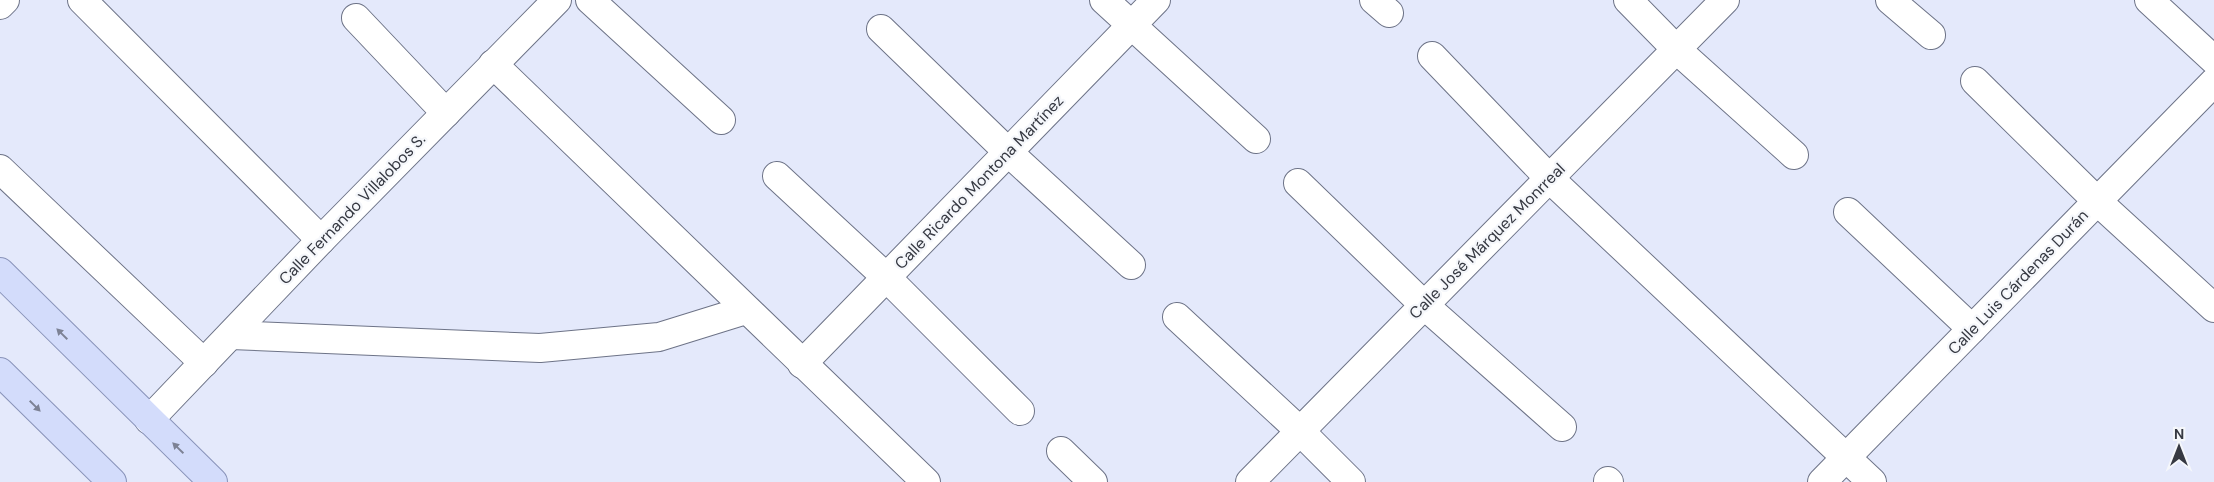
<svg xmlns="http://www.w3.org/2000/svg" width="2214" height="482" viewBox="0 0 2214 482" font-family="'DM Sans',sans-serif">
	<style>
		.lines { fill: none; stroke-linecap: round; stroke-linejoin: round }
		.minor-casing { stroke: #6d7387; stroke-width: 30 }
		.major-casing { stroke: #8993b9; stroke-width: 30 }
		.minor { stroke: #fff; stroke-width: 28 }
		.major { stroke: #d3dcfb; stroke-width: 28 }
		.oneway { fill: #7d8295 }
		.labels { text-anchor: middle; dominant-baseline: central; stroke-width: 4.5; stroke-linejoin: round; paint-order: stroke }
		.street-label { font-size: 16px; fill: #363942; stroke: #f5f7fb }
	</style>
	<rect width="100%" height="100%" fill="#e4e9fb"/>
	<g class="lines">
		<defs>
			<g id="minor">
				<path d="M82,0l239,240"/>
				<path d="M590,0l131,120"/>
				<path d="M1104,0l152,139"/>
				<path d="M1374,0l15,13"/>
				<path d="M1628,0l48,49 118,106"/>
				<path d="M1890,0l41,35"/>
				<path d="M2149,0l65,60"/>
				<path d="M0,5l5,-5"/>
				<path d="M356,18l90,95"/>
				<path d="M881,29l127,123 123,113"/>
				<path d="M1432,56l117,122 323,304"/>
				<path d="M493,64l433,418"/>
				<path d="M1975,81l122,120 117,107"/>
				<path d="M0,169l204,194"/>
				<path d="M777,176l109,101 134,134"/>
				<path d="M1298,183l126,122 138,122"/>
				<path d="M1848,212l124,117"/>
				<path d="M1177,317l123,114 51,51"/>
				<path d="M231,335l309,13 119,-11 87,-27"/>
				<path d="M802,364l354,-364"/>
				<path d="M149,420l172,-180 236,-240"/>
				<path d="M1061,451l32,31"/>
				<path d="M1608,481l1,1"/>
				<path d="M1250,482l475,-482"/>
				<path d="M1822,482l392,-400"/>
			</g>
			<g id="major">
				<path d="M0,272l213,210"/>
				<path d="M0,372l112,110"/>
			</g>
		</defs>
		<use href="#minor" class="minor-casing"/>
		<use href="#major" class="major-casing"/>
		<use href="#minor" class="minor"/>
		<use href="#major" class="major"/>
	</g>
	<defs><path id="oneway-solid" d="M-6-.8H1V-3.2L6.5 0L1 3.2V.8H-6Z" transform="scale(1.25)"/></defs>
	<g class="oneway">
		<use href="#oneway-solid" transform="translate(62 334) rotate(-135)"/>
		<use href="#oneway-solid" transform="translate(35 406) rotate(45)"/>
		<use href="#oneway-solid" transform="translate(178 448) rotate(-136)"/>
	</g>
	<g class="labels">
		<g class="street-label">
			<text transform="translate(979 182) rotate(-46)">Calle Ricardo Montona Martínez</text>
			<text transform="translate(352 209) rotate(-46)">Calle Fernando Villalobos S.</text>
			<text transform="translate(1487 241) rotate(-45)">Calle José Márquez Monrreal</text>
			<text transform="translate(2018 282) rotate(-46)">Calle Luis Cárdenas Durán</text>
		</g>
	</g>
	<g transform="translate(2179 447)" stroke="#f5f7fb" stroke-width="4" paint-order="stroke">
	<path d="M0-4L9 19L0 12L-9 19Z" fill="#363942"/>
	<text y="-8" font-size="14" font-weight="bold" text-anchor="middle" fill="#363942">N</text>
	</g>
</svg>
